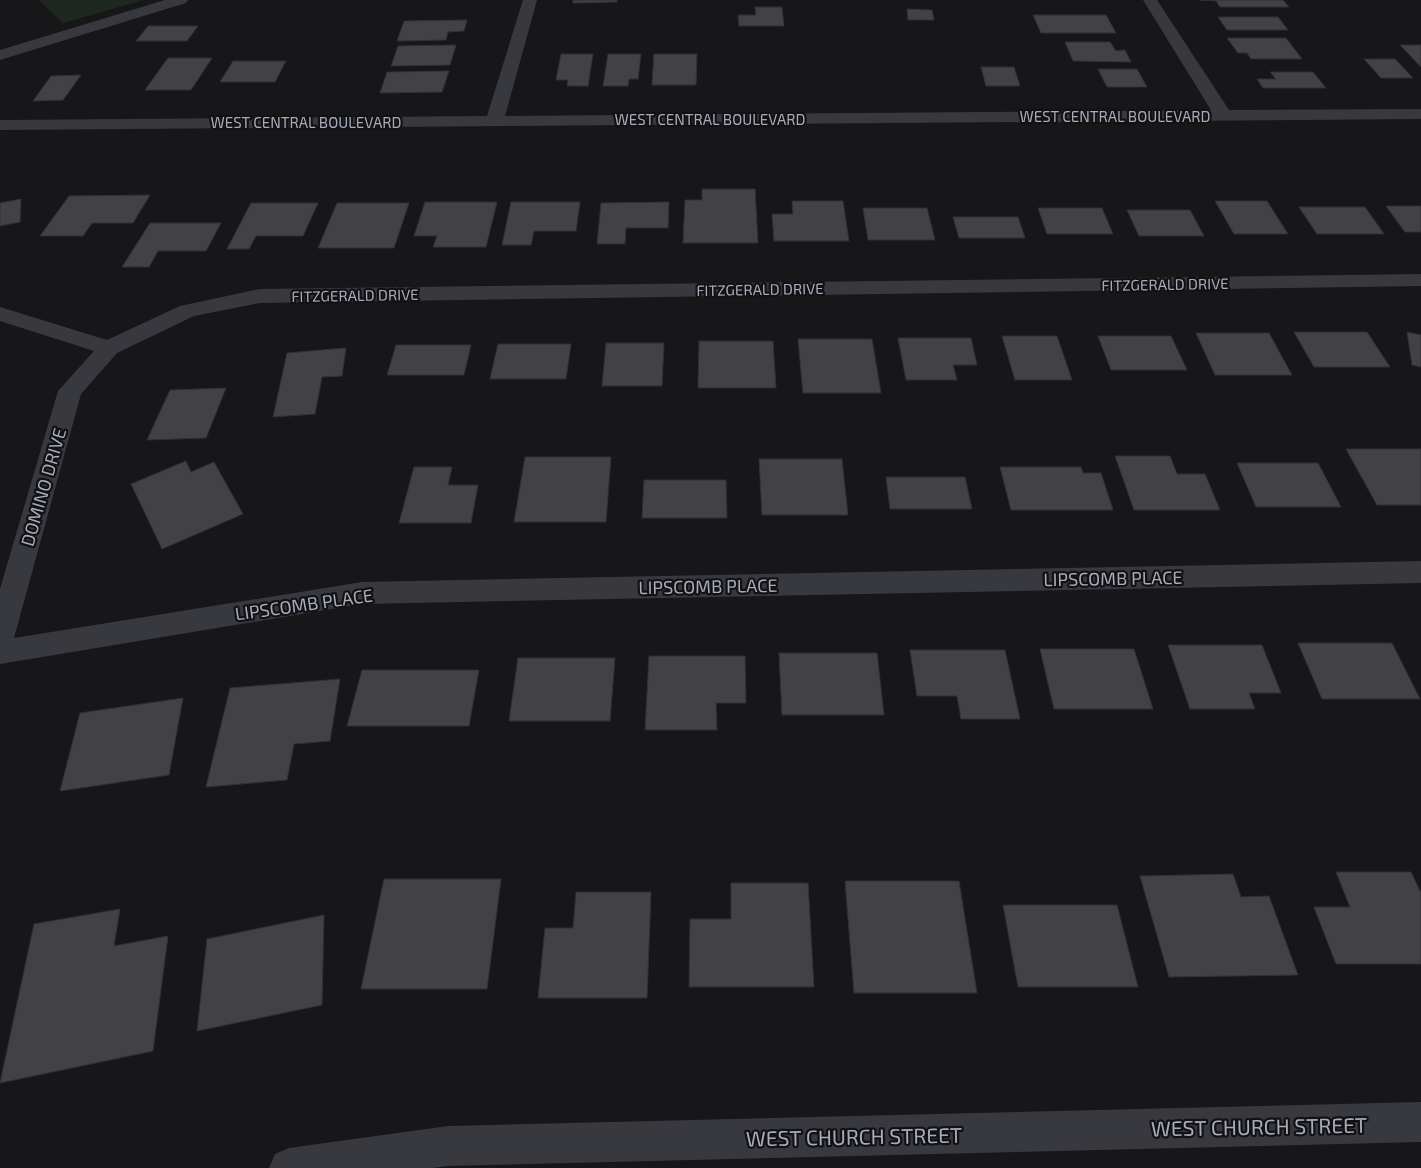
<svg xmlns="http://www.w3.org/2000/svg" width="1421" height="1168" viewBox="0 0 1421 1168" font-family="'Exo 2',sans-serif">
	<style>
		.green { fill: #1e2820 }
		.building { fill: #414146; stroke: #313136 }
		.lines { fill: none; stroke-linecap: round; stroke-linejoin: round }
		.minor { fill: #38383f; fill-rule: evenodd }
		.labels { text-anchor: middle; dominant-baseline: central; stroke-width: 4.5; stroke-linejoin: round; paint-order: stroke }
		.far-street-label { font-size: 15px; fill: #a8acba; stroke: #121214 }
		.street-label { font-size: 18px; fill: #a8acba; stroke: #121214 }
		.near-street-label { font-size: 21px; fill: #a8acba; stroke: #121214 }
	</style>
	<rect width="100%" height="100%" fill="#171719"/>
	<path class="green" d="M39,0h105l-81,23z"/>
	<g class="building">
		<path d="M573,0h44v2l-44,1z"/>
		<path d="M1200,0h83l6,7h-69l-4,-6z"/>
		<path d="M755,7h27l2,19h-45l-1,-11h18z"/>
		<path d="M907,9l25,1 2,10h-26z"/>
		<path d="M1033,15h73l10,18h-75z"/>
		<path d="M1218,17h60l10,13h-61z"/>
		<path d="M467,20l-3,11 -16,1 -2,8 -49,1 7,-20z"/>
		<path d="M148,26h50l-11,15h-51z"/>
		<path d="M1227,38h59l16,21h-51l-4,-6h-9z"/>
		<path d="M1065,42h45l6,9 9,-1 6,12 -58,-1z"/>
		<path d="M456,45l-6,20 -59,1 7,-20z"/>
		<path d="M1400,45h21v22z"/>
		<path d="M561,54h32l-5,32h-21l1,-6h-12z"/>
		<path d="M608,54h33l-3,25h-9l-1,7h-25z"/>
		<path d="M654,54h43l-1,31h-44z"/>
		<path d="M168,58h44l-21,32h-46z"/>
		<path d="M1364,59h31l18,19h-32z"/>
		<path d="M233,61h53l-11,21h-55z"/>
		<path d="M981,67h33l6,19h-34z"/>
		<path d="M1098,69h39l10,18h-40z"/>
		<path d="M449,71l-7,21 -62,1 7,-21z"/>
		<path d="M1270,72h43l13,16h-63l-6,-9h19z"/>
		<path d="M81,75l-18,25 -30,1 18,-25z"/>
		<path d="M702,189h53l3,54h-75l2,-43h17z"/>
		<path d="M150,195l-17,28h-41l-9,13h-43l29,-40z"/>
		<path d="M21,199l-1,23 -20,4v-23z"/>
		<path d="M792,201h51l6,40h-75l-2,-27h21z"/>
		<path d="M1215,201h52l21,33h-54z"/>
		<path d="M425,202h72l-11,45h-53l4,-11h-23z"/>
		<path d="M511,202h69l-4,29h-42l-3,14h-29z"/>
		<path d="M669,202l-1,26h-42l-1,16h-28l4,-41z"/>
		<path d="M251,203h67l-15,33h-47l-7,13h-22z"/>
		<path d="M337,203h72l-15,45h-76z"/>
		<path d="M1386,206h35v26h-16z"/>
		<path d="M1299,207h66l19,27h-67z"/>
		<path d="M863,208h64l8,32h-67z"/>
		<path d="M1038,208h64l11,26h-66z"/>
		<path d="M1127,210h63l14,26h-65z"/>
		<path d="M953,217h65l7,21h-66z"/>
		<path d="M150,223h71l-15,28h-48l-9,16h-27z"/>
		<path d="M1294,332h73l23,35h-76z"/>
		<path d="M1407,332l14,3v32l-9,-2z"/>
		<path d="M1196,333h73l23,42h-77z"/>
		<path d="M1002,336h55l15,44h-57z"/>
		<path d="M1098,336h73l16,34h-76z"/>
		<path d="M898,338h73l6,27h-24l4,15h-51z"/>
		<path d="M798,339h74l9,54h-78z"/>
		<path d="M699,341h74l3,47h-78z"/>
		<path d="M606,343h58l-2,43h-60z"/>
		<path d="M498,344h73l-5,35h-76z"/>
		<path d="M396,345h75l-7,30h-77z"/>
		<path d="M346,348l-4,28 -20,1 -7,37 -42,3 14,-64z"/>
		<path d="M226,388l-20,50 -59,2 23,-50z"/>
		<path d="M1346,449h75v56h-44z"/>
		<path d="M1115,456h55l7,18h28l15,36h-86z"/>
		<path d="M525,457h86l-5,65h-92z"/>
		<path d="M759,459h83l6,56h-86z"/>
		<path d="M186,461l5,11 23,-10 29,52 -81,35 -31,-65z"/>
		<path d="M1237,463h81l23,44h-85z"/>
		<path d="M414,467h38l-4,18h30l-7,38h-72z"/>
		<path d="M1000,467h81l2,6h18l12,37h-102z"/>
		<path d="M886,477h79l7,32h-82z"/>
		<path d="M644,480h82l1,38h-85z"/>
		<path d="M1298,643h94l28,56h-98z"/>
		<path d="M1168,645h94l19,48h-32l6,16h-65z"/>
		<path d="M1040,649h94l19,60h-99z"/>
		<path d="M910,650h95l15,69h-59l-4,-23h-40z"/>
		<path d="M779,653h98l7,62h-102z"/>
		<path d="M649,656h96l1,47h-30l1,27h-72z"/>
		<path d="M518,658h97l-5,63h-101z"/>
		<path d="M362,670h117l-10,56h-122z"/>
		<path d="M340,679l-10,62 -36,3 -7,36 -81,7 24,-99z"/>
		<path d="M183,698l-14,77 -109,16 20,-78z"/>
		<path d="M1336,872h75l10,21v71h-85l-22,-57h36z"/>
		<path d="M1233,874l8,23 28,-1 29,79 -129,2 -29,-101z"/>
		<path d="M384,879h117l-14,110h-126z"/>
		<path d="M845,881h114l18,112h-123z"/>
		<path d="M731,883h77l6,104h-125l1,-68h41z"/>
		<path d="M576,892h75l-4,106h-109l7,-70h28z"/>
		<path d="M1003,905h114l21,82h-120z"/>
		<path d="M120,909l-6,37 54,-10 -15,115 -153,32 34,-159z"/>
		<path d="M324,915l-2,90 -125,26 10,-92z"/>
	</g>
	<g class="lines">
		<g class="minor">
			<path d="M165,0h23l-2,3 -186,57v-10z"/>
			<path d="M523,0h14l-32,116 706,-6 -68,-110h14l72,110 192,-1v10l-1421,11v-10l487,-4z"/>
			<path d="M1421,274v12l-1161,17 -66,13 -77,37 -36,41 -67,244 348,-56 1059,-21v22l-1059,21 -362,60v-75l58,-198 36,-40 -94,-30v-14l107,33 73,-34 80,-17z"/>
			<path d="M1421,1102v40l-973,24 -16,2h-163l6,-14 14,-6 159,-22z"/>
		</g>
	</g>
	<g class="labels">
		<g class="far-street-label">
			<text x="1115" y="116">WEST CENTRAL BOULEVARD</text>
			<text x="710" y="119">WEST CENTRAL BOULEVARD</text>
			<text x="306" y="122">WEST CENTRAL BOULEVARD</text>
			<text transform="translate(1165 284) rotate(-1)">FITZGERALD DRIVE</text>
			<text transform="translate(760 289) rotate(-1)">FITZGERALD DRIVE</text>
			<text transform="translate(355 295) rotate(-1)">FITZGERALD DRIVE</text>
		</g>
		<g class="street-label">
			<text transform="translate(43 487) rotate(-74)">DOMINO DRIVE</text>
			<text transform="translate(1113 578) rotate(-1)">LIPSCOMB PLACE</text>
			<text transform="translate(708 586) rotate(-1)">LIPSCOMB PLACE</text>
			<text transform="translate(304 604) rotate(-8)">LIPSCOMB PLACE</text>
		</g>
		<g class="near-street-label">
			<text transform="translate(1259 1126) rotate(-1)">WEST CHURCH STREET</text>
			<text transform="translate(854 1136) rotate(-1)">WEST CHURCH STREET</text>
		</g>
	</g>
</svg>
